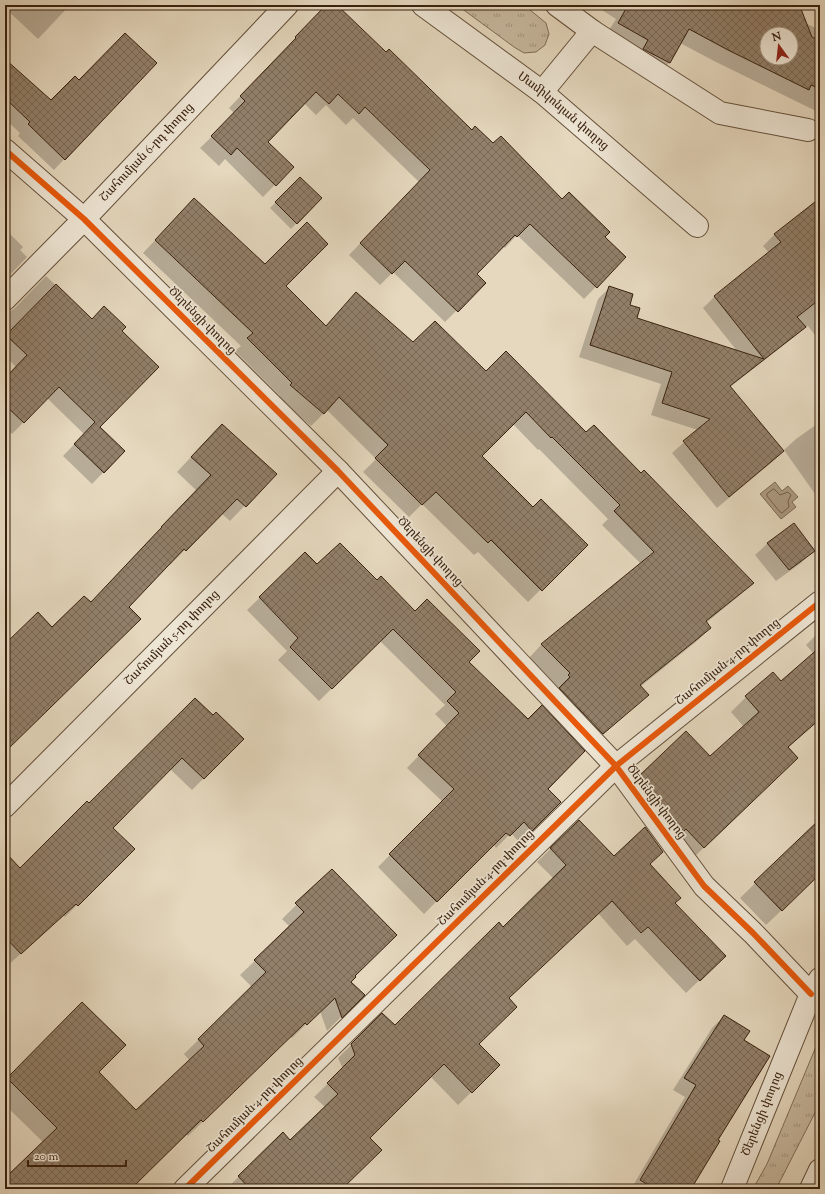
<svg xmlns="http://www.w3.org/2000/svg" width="825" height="1194" viewBox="0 0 825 1194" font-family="'Sorts Mill Goudy','Noto Serif Armenian',serif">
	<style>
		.grass { fill: url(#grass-tufts); stroke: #806d57 }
		.water { fill: #ab9a82; stroke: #7d6a54 }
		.shadow { fill: #0003; fill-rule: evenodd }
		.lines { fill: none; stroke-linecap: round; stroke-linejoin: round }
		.shore { stroke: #725e48; stroke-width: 1 }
		.building { fill: url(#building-cross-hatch); stroke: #39210e; fill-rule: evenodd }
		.street-casing { stroke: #644f3a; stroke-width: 24 }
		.street { stroke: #eee6d5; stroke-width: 22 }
		.cycleway-casing { stroke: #eee6d5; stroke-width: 8 }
		.cycleway { stroke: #e8590c; stroke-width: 6 }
		.labels { text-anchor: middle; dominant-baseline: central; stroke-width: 3.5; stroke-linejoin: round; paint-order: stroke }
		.street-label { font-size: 12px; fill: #39210e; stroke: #eee6d5 }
	</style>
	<defs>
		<pattern id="grass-tufts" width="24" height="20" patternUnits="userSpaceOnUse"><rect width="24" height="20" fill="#c8b9a0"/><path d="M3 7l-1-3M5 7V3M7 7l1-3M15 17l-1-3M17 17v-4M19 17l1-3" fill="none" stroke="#a39681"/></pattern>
		<pattern id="building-cross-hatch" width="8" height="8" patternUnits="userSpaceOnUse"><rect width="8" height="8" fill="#92806a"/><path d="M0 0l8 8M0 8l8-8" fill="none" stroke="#786856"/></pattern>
	</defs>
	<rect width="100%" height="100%" fill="#e5d8be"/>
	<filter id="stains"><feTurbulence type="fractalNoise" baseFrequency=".005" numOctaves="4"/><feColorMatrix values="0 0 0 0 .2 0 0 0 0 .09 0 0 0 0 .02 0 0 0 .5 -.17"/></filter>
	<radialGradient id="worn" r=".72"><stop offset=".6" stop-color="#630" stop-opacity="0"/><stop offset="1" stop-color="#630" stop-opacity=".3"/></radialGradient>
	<g class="grass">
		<path d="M457,5h67l22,18 3,11 -4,11 -9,7 -12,1 -10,-6z"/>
		<path d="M820,1037v66l-44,86h-23l14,-25z"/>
	</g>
	<path class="water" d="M775,482l7,9 6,-5 10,11 -6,5 4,5 -15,12 -21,-25z"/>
	<g class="shadow">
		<path d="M5,5h65l-32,34 -33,-31z"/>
		<path d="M328,5h8l50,48 86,78 21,14 69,56 42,36 21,20 -41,42 -67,-64 -12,13 -2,-2 -28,28 9,9 -39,39 -52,-50 -13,13 -31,-30 70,-73 -66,-64 -7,7 -20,-20 -10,10 -12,-12 -38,39 26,25 -29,30 -38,-38 -6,7 -19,-18 35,-34 -6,-6z"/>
		<path d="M594,5h195l16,18 15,7v125l-4,-44 -100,-49 -36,-19 -11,20 -12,12 -51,-40 10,-16zM767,34h24v24h-24z"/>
		<path d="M155,63l-101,107 -36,-34 2,-3 -15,-14v-52l45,35 29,-21z"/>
		<path d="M300,178l20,20 -29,31 -21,-21z"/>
		<path d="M820,199v143l-12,-16 -78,61 53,64 -12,12 -54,45 -45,-55 26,-23 -47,-15 10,-31 -82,-27 19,-58 12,-12 18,19 8,12 101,33 -34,-43 11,-11 55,-44 -6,-7 12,-12z"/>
		<path d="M182,212l103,74 41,41 87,16 73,29 100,62 166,149 -12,12 -34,28 4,5 -13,13 -57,46 -6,20 -44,39 -34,-58 2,-1 -29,-29 12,-13 100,-81 -39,-39 6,-6 -69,-70 -1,1 -25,-26 -33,32 53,52 53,37 -58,57 -50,-50 -4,3 -52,-51 -13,13 -46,-45 13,-13 -49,-49 -16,16 -33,-28 2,-2 -45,-45 6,-5 -98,-93z"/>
		<path d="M5,229l18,18 -3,3 7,7 -22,23z"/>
		<path d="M46,276l46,44 28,11 -21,96 25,24 -32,33 -29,-28 21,-22 -37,-36 -35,36 -7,-7v-48l11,-12 -11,-11v-44h3l6,-3z"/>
		<path d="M820,422v79l-36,-51 12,-11z"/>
		<path d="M207,440l68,34 -45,47 -9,-8 -51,52 -2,-1 -40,43 -123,144v-105l47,-18 38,-25 57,-61 50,-51 -20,-19z"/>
		<path d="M794,524l19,27 -12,12 -25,18 -21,-26 12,-11z"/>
		<path d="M305,554l12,12 60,16 38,30 53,50 79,127 13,13 -41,40 -8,-9 -15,15 -3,-4 -69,70 -46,-47 65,-65 -36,-34 40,-42 -12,-12 10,-9 -65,-64 -61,60 -41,-41 9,-9 -40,-41z"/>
		<path d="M820,631v83l-4,8 -28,26 -7,25 -93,90 -64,-71 16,-15 70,-20 34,-30 -13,-15 15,-15 35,-15 33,-28 -8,-9z"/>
		<path d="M213,717l30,22 -51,51 -22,-21 -58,59 21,21 -68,68 -2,-2 -58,53v-89l15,-10 69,-64z"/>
		<path d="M820,815v59l-54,51 -26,-27 77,-75 -3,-3z"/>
		<path d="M579,821l35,37 35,6 25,40 37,65 -25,24 -51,-54 -8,7 -29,-33 -90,86 -30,45 8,34 -28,27 -28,-29 -61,62 -28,51h-115l57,-55 7,7 35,-34 -11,-10 29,-28 -5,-11 44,-44 13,13 108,-99 50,-50 -16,-16z"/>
		<path d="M332,870l22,106 -4,6 13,13 -36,36 -7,-20 -28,27 -2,-1 -102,99 -2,-2 -56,55h-125v-10l38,-37 -38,-37v-24l77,-78 16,69 38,40 54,-51 -6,-7 68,-67 -12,-12 50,-48 -8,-8z"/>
		<path d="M724,1016l19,24 -27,100 -26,49h-59l54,-92 -12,-7 39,-62z"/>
	</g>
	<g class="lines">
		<path class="shore" d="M774,489l6,6 8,-3 3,3 -3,6 1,6 -7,6 -2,-1 -13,-16v-2z"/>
	</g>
	<g class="building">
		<path d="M326,5h11l49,47 3,-3 83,81 3,-4 18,17 8,-7 61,63 7,-7 41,40 -5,5 21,20 -29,31 -67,-64 -13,13 -2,-2 -38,39 9,9 -28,29 -53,-51 -13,13 -32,-31 70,-73 -65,-63 -6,7 -21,-20 -9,10 -13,-12 -48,50 26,25 -18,19 -39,-38 -6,7 -20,-19 34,-35 -5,-5 56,-58 -1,-1z"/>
		<path d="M628,5h164l9,4 11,28 8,4v48l-9,-4 -2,5 -81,-40 -39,-21 -19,34 -27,-14 5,-9 -30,-17zM767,34h24v24h-24z"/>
		<path d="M125,33l32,30 -92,97 -37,-36 2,-2 -25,-24v-39l46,41 24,-24 4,4z"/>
		<path d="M300,177l22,21 -25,26 -22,-22z"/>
		<path d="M194,198l71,66 42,-42 21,22 -42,42 40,40 30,-34 57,50 22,-21 51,50 20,-20 80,81 8,-7 47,48 3,-3 110,113 -48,38 5,7 -71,57 9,10 -46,39 -44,-46 11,-11 -2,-2 2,-2 -29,-29 113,-92 -40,-41 6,-6 -68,-68 -1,1 -25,-26 -44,44 51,51 8,-8 47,46 -46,46 -51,-51 -3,3 -52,-51 -14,13 -47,-47 13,-13 -49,-48 -15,17 -34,-29 2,-2 -45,-45 6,-5 -98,-93z"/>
		<path d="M820,198v101l-23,18 9,10 -76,59 54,65 -55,46 -46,-56 27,-22 -48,-16 10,-31 -82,-27 19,-59 24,8 -3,11 10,3 -3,10 127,41 -50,-63 67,-54 -7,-8z"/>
		<path d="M56,284l36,35 12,-13 22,21 -4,4 37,36 -59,60 25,24 -21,22 -30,-29 21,-22 -36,-35 -35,36 -19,-18v-27l22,-23 -21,-20z"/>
		<path d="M222,424l55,50 -31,33 -9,-8 -51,52 -2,-2 -55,58 12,12 -136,133v-108l33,-32 14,15 32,-31 7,6 71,-75h-1l50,-52 -20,-18z"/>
		<path d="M794,523l21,28 -26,19 -22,-27z"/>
		<path d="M340,543l37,37 4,-4 34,35 12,-12 53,52 -11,11 59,57 14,-14 43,46 -37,38 13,13 -29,29 -8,-9 -14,14 -4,-3 -69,69 -48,-48 65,-65 -36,-34 41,-42 -12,-12 9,-9 -63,-63 -61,60 -42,-42 8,-9 -39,-41 46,-45 12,12z"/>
		<path d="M820,647v72l-32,28 10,11 -94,90 -18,-19 -5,5 -18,-25 2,-1 -12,-13 -14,-19 47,-45 24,25 49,-44 -14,-16 28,-24 8,9z"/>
		<path d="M195,698l18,17 3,-3 28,27 -40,40 -22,-21 -69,70 22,21 -57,57 -2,-2 -55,50 -16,-17v-85l15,16 67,-67 2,2z"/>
		<path d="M820,819v55l-38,37 -28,-29z"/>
		<path d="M579,820l35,36 31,-29 18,25 -13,12 31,34 -6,5 51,53 -26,25 -52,-54 -7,6 -29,-32 -103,97 8,9 -38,37 21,21 -28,28 -28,-29 -74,74 12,12 -40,39h-92l-12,-13 45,-44 7,8 48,-46 -11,-11 28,-28 -4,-11 31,-31 13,12 104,-103 4,5 63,-62 -16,-17z"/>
		<path d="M332,869l65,66 -42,41 1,1 -5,5 14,13 -23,23 -7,-20 -28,27 -2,-2 -102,99 -2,-2 -70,69h-126v-11l52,-50 -50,-50 75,-76 44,43 -27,27 37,38 68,-64 -6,-7 68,-67 -12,-12 50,-48 -9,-9z"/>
		<path d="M724,1015l26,16 -6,9 26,16 -52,84 2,1 -29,48h-36l-15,-9 56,-95 -12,-7z"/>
	</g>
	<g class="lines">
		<defs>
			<g id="street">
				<path id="s1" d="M423,5l119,87 155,134"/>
				<path d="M557,5l35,26 128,82 88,17"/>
				<path d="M542,92l50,-61"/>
				<path d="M5,150l79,69 254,252 278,295 88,120 49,47 58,61"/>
				<path id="s2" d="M5,299l79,-80 203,-214"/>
				<path id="s3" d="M5,806l333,-335"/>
				<path d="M185,1189l431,-423 204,-164"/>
				<path id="s4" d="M732,1189l79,-195 9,-15"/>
				<path d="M811,1189l9,-19"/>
			</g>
		</defs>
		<use href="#street" class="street-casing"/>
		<use href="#street" class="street"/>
		<defs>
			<g id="cycleway">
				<path d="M5,150l79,69 254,252 278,295 88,120 49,47 58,61"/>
				<path d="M185,1189l431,-423 204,-164"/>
			</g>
		</defs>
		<use href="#cycleway" class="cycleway-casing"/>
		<use href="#cycleway" class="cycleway"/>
	</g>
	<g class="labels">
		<g class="street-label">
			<text stroke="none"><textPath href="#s1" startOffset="176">Մամիկոնյան փողոց</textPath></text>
			<text stroke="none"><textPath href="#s2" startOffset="204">Շահումյան 6-րդ փողոց</textPath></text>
			<text transform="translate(202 321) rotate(45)">Ծերենցի փողոց</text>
			<text transform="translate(430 552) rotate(47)">Ծերենցի փողոց</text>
			<text stroke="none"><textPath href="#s3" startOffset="237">Շահումյան 5-րդ փողոց</textPath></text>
			<text transform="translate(728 662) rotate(-39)">Շահումյան 4-րդ փողոց</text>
			<text transform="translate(656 802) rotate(53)">Ծերենցի փողոց</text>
			<text transform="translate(486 878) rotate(-45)">Շահումյան 4-րդ փողոց</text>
			<text transform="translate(255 1105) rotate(-45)">Շահումյան 4-րդ փողոց</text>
			<text stroke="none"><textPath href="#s4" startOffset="81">Ծերենցի փողոց</textPath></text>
		</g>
	</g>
	<rect width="825" height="1194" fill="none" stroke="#e5d8be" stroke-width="20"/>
	<rect x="6" y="6" width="813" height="1182" fill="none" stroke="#39210e" stroke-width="2"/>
	<rect x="10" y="10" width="805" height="1174" fill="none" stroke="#39210e"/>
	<g transform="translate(779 46) rotate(345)"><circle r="19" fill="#eee6d5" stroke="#a69785"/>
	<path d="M0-3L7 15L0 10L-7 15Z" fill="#8f2418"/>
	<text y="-6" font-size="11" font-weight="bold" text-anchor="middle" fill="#39210e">N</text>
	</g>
	<path d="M28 1160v6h98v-6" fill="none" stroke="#39210e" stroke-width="2"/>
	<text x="34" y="1160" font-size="12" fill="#39210e" stroke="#eee6d5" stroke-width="3" paint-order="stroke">20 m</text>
	<rect width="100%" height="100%" filter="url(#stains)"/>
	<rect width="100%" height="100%" fill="url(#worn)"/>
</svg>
